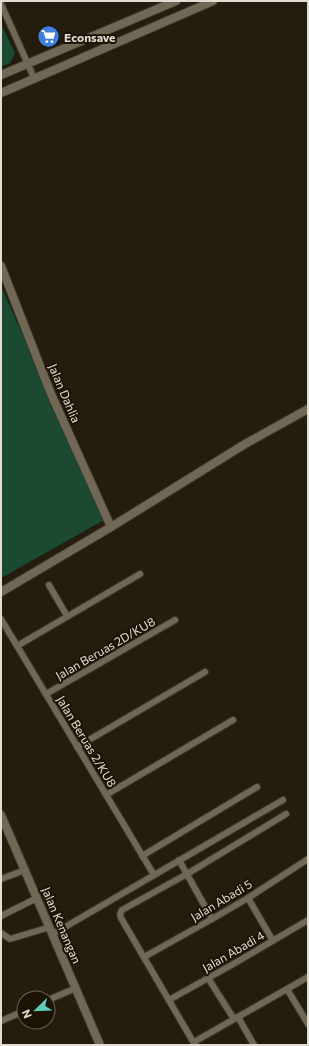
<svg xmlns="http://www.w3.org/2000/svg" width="309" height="1046" viewBox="0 0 309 1046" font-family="Commissioner,sans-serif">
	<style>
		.green { fill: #1c4932 }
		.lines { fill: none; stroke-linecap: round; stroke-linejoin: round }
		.minor-casing { stroke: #3d362e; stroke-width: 8 }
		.tertiary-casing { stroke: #3d362e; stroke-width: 10 }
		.minor { stroke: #706755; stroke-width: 6 }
		.tertiary { stroke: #706755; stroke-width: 8 }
		.labels { text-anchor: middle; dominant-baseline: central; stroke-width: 4; stroke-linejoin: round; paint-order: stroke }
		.poi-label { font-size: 12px; font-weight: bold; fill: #e2ddd3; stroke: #1b1405; text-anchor: start }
		.street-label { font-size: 12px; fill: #e2ddd3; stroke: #1b1405 }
	</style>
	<rect width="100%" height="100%" fill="#241d0d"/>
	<g class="green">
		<path d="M1,24l14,29 -5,10 -9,4z"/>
		<path d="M1,286l103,234 -103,58z"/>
	</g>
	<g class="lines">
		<defs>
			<g id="minor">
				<path d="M1,4l33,74"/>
				<path d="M49,585l18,31"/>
				<path d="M1,619l153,256"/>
				<path d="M17,646l123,-72"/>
				<path d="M46,694l129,-74"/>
				<path d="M77,747l128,-75"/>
				<path d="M106,795l127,-75"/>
				<path d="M142,856l115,-69"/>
				<path d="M179,860l33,59"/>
				<path d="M1,879l24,-9"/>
				<path d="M248,898l25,43"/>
				<path d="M1,916l36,-18"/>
				<path d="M1,933l9,6 40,-12"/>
				<path d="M53,934l230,-134"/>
				<path d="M144,957l68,-38 36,-21 60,-39"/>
				<path d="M208,978l26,41"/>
				<path d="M287,989l21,35"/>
				<path d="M48,1000l28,-12"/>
				<path d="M169,1000l66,-37 73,-43"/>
				<path d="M238,1017l16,28"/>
				<path d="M1,1021l23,-10"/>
				<path d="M194,1042l114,-65"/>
				<path d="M195,1045l-74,-127 -1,-4 2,-4 65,-36 99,-60"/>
			</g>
			<g id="tertiary">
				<path d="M1,75l175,-74"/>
				<path d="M1,93l212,-92"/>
				<path d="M1,266l50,128 60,133"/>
				<path d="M1,592l110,-65 134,-83 63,-35"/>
				<path d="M1,815l99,230"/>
			</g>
		</defs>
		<use href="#minor" class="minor-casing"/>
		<use href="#tertiary" class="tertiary-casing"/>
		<use href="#minor" class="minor"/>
		<use href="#tertiary" class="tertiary"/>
	</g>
	<defs>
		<symbol id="supermarket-disc" viewBox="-11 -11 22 22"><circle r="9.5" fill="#3f7fe0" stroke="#1b1405"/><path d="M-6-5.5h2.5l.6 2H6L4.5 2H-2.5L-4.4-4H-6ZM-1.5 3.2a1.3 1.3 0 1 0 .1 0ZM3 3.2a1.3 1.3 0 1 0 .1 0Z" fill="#fff"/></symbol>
	</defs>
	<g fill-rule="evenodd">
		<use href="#supermarket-disc" x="36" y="24" width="25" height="25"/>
	</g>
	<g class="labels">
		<g class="poi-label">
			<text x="64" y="37">Econsave</text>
		</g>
		<g class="street-label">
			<text transform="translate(65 393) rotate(67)">Jalan Dahlia</text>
			<text transform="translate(105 648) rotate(-30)">Jalan Beruas 2D/KU8</text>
			<text transform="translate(87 741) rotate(59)">Jalan Beruas 2/KU8</text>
			<text transform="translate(221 900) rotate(-31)">Jalan Abadi 5</text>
			<text transform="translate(62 925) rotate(67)">Jalan Kenangan</text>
			<text transform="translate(233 951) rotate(-30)">Jalan Abadi 4</text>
		</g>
	</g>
	<rect width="309" height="1046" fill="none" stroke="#e2ddd3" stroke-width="4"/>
	<g transform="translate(36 1010) rotate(247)"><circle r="19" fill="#1b1405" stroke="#6b6457"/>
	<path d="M0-3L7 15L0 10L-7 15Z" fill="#5eceb8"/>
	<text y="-6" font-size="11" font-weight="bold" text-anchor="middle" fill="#e2ddd3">N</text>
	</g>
</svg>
